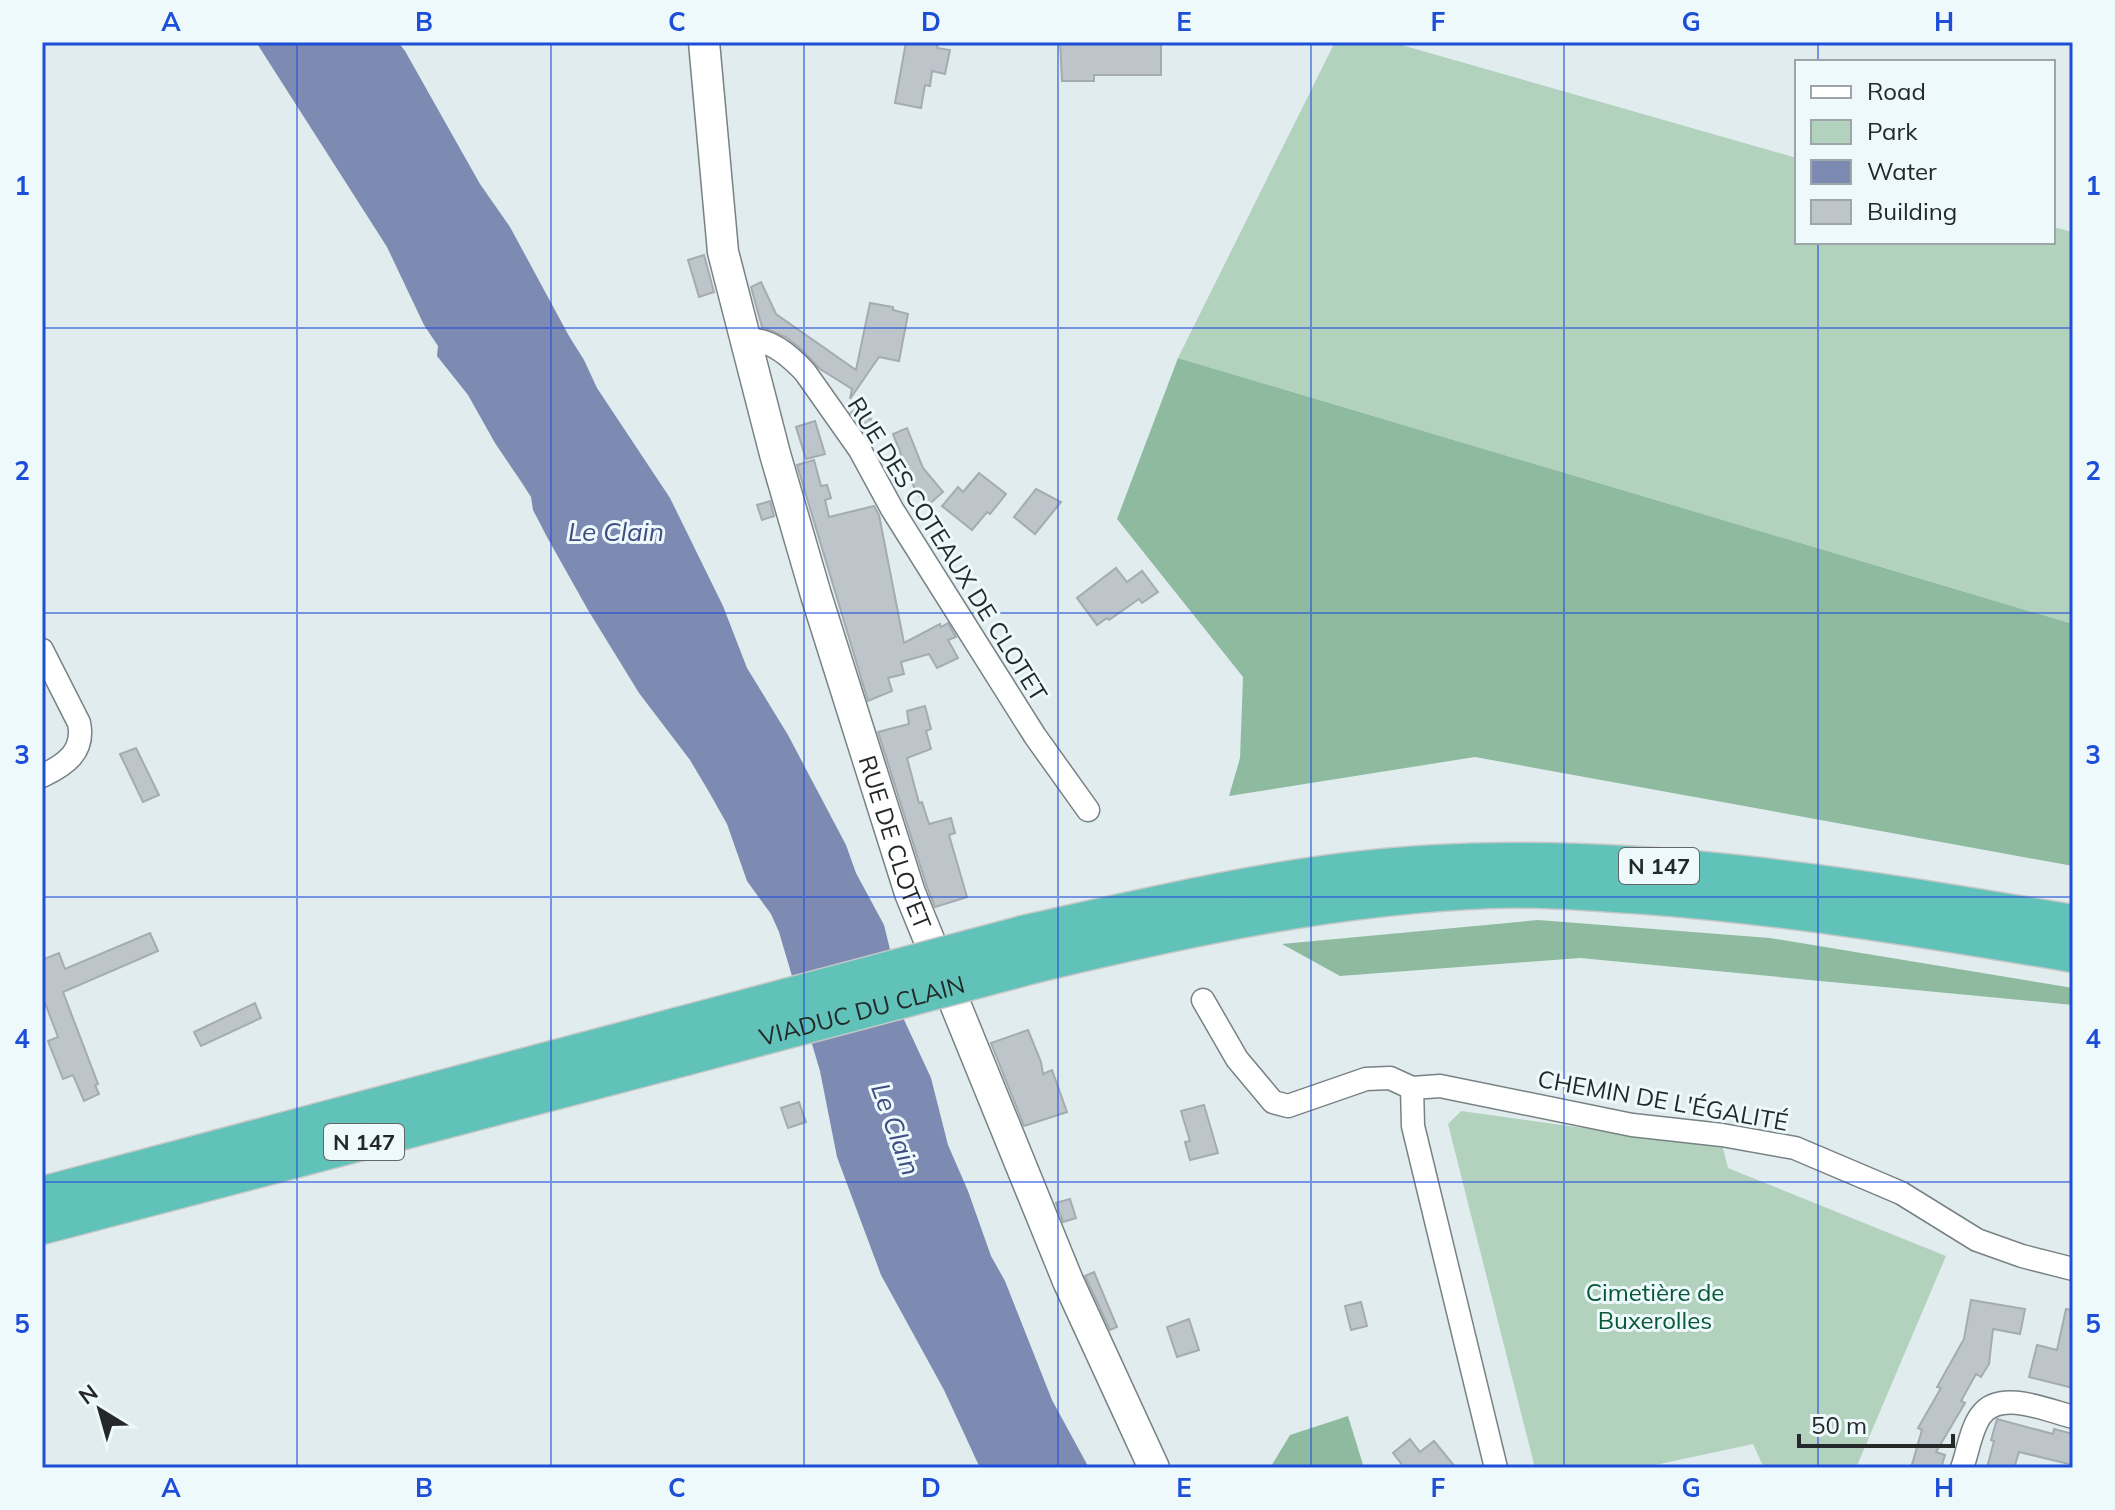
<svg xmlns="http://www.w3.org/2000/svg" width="2115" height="1510" viewBox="0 0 2115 1510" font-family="Mulish,sans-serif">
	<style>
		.green { fill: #b2d2be }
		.forest { fill: #8ebba0 }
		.water { fill: #7d8ab1 }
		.building { fill: #bdc5cb; stroke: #a4abb1; stroke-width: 2 }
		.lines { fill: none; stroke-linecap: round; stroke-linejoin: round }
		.minor-casing { stroke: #788284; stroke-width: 25 }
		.secondary-casing { stroke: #788284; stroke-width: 33 }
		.trunk-casing { stroke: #c6c7c7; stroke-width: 39 }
		.minor { stroke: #fff; stroke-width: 22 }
		.secondary { stroke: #fff; stroke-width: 30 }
		.trunk { stroke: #60c2b8; stroke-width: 36 }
		.trunk-bridge-casing { stroke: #c6c7c7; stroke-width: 39; stroke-linecap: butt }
		.trunk-bridge { stroke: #60c2b8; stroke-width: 36 }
		.grid { fill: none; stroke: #1d4ed8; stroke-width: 2; stroke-opacity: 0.55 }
		.labels { text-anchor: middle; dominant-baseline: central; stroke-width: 6; stroke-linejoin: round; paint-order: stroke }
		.shield { fill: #eef9fc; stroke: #616768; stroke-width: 2 }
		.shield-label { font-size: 22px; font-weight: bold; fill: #242829 }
		.street-label { font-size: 24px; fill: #242829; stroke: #eef9fc }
		.park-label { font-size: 24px; fill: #085735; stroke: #eef9fc }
		.water-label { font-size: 26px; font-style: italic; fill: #3d4c82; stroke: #eef9fc }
		.neatline { fill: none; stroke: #1d4ed8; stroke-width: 3 }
		.grid-label { font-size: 26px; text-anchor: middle; font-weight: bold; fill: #1d4ed8 }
	</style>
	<rect width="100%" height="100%" fill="#e1ecee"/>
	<g class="green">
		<path d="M1335,42h56l406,116v84h256v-15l20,5v392l-895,-266z"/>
		<path d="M1461,1111l159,22 102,11 6,24 218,88 -90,212h-92l-11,-24 -112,24h-106l-87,-344z"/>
	</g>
	<g class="forest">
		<path d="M1178,358l895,266v242l-598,-109 -246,39 11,-38 3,-81 -126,-158z"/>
		<path d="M1538,920l232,18 303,50v17l-493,-47 -240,18 -58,-32z"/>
		<path d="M1348,1416l16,52h-94l20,-33z"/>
	</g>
	<path class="water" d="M256,42h142l7,9 75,133 30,43 59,109 15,24 13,28 73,110 53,108 24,62 41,67 58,110 10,28 28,52 15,61 1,25 31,67 17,67 20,46 23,65 14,25 47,119 37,68h-109l-36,-78 -63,-115 -44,-118 -17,-86 -41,-139 -8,-18 -24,-33 -20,-57 -18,-32 -19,-32 -51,-67 -51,-83 -41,-73 -14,-27 -2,-13 -9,-14 -27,-40 -27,-48 -31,-39 1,-10 -14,-21 -37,-78z"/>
	<g class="building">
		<path d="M906,42h32l-1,6 13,2 -5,24 -13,-3 -2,15 -5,-1 -4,23 -26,-5z"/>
		<path d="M1060,42h101v33h-67v6h-32z"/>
		<path d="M704,255l10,37 -15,5 -11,-37z"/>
		<path d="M761,282l15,32 80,56 14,-67 23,4v3l15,4 -9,47 -20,-4 -29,42 2,-10 -32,-20 -18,-19 -16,-13 -24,-10 -11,-40z"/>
		<path d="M859,406l24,27 -10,11 -22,-31z"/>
		<path d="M815,421l10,33 -19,5 -10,-32z"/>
		<path d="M907,428l16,40 20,24 -16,14 -11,-14 -23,-58z"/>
		<path d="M814,460l7,26 6,-1 4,13 -6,2 4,17 45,-11 5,9 25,128 36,-19 1,3 7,-4 8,14 -8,3 10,18 -21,10 -8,-14 -28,8 3,12 -16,4 4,13 -24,10 -71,-236z"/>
		<path d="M979,473l27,21 -16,20 -3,-2 -15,18 -30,-24 16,-19 5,5z"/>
		<path d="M1036,489l25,13 -26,32 -21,-17z"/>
		<path d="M770,501l4,15 -12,4 -5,-15z"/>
		<path d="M1116,568l11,14 15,-11 16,21 -16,11 -3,-4 -30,21 -2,-2 -10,7 -20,-27z"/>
		<path d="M925,706l6,23 -5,2 5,18 -24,9 12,45 3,-1 7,22 22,-6 4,15 -6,2 18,62 -32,10 -8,-20 -49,-155 31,-8 -2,-13z"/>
		<path d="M136,748l23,47 -16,7 -23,-48z"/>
		<path d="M150,933l8,18 -95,41 35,92 -3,1 4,9 -15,7 -11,-26 -10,4 -15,-38 10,-4 -16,-42v-35l17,-7 6,16z"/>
		<path d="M255,1003l6,15 -60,28 -7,-14z"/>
		<path d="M1028,1030l13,32 2,12 9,-4 15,42 -43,14 -33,-83z"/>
		<path d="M799,1102l7,20 -18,6 -7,-20z"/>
		<path d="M1204,1105l14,48 -28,7 -5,-18 5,-1 -9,-30z"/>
		<path d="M1070,1199l6,19 -13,4 -7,-19z"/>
		<path d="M1094,1272l23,55 -7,3 -25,-54z"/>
		<path d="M1971,1300l54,9 -5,25 -27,-5 -4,35 -8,13 -5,-3 -15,27 4,2 -29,49 9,3 -4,13h-30l11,-38 -4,-2 23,-40 -4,-1 27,-48z"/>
		<path d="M1361,1302l6,24 -16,4 -6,-24z"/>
		<path d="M2066,1309l7,1v78l-44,-11 8,-32 20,5z"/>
		<path d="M1189,1319l10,31 -22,7 -10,-30z"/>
		<path d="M1997,1419l56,15 1,-5 19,5v31l-54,-13 -5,16h-27l7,-27 -3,-1z"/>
		<path d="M1410,1439l10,13 14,-11 22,27h-55l2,-2 -10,-13z"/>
	</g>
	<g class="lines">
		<defs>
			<g id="minor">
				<path d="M746,340c23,-3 44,16 59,32l55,78 32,59 143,227 53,74"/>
				<path d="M42,650l37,73c6,29 -14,42 -37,53"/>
				<path d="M1203,1000l34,59 36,43 15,4 78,-27 24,-1 22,10 1,38 83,342"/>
				<path d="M1412,1088l28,-2 192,39 90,10 73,13 106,45 76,47 45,16 51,13"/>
				<path d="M1962,1468c6,-16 9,-41 20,-54 19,-24 65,-4 91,3"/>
			</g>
			<g id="secondary">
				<path id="s1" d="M704,42l19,210 52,202 41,141 94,298 158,388 86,187"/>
			</g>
			<g id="trunk">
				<path d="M1023,934c132,-29 265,-62 400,-70 219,-14 435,23 650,59"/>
				<path d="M1037,964c150,-36 299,-68 453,-74 53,-2 105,3 157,6 143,11 285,34 426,58"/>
				<path d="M42,1195l635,-169"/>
				<path d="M42,1226l644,-169"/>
			</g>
		</defs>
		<use href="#minor" class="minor-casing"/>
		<use href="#secondary" class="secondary-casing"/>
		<use href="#trunk" class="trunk-casing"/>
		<use href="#minor" class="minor"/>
		<use href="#secondary" class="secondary"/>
		<use href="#trunk" class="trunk"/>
		<defs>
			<g id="trunk-bridge">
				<path d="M677,1026l346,-92"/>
				<path id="s2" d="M686,1057l351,-93"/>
			</g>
		</defs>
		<use href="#trunk-bridge" class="trunk-bridge-casing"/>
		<use href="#trunk-bridge" class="trunk-bridge"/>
	</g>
	<path class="grid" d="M297,42v1426M551,42v1426M804,42v1426M1058,42v1426M1311,42v1426M1564,42v1426M1818,42v20M1818,242v1226M42,328h2031M42,613h2031M42,897h2031M42,1182h2031"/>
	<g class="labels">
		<g class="shield">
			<rect x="1619" y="848" width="80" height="36" rx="6"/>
			<rect x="324" y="1124" width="80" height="36" rx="6"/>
		</g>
		<g class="shield-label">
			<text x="1659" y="866">N 147</text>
			<text x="364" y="1142">N 147</text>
		</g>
		<g class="street-label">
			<text transform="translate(948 549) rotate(58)">RUE DES COTEAUX DE CLOTET</text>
			<text stroke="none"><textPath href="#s1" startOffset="826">RUE DE CLOTET</textPath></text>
			<text stroke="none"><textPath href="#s2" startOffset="182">VIADUC DU CLAIN</textPath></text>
			<text transform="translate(1663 1100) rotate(10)">CHEMIN DE L'ÉGALITÉ</text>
		</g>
		<g class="park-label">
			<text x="1655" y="1292">Cimetière de<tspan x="1655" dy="28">Buxerolles</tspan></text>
		</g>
		<g class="water-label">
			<text x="616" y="531">Le Clain</text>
			<text transform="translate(896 1129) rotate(70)">Le Clain</text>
		</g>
	</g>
	<rect width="2115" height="1510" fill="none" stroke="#eef9fc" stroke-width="88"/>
	<rect x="1795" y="60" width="260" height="184" fill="#eef9fc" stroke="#9da5a8" stroke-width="2"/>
	<rect x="1811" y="86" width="40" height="12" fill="#ffffff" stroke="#9da5a8" stroke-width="2"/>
	<text x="1867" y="100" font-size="24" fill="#242829">Road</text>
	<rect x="1811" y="120" width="40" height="24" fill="#b2d2be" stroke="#9da5a8" stroke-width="2"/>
	<text x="1867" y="140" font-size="24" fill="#242829">Park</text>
	<rect x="1811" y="160" width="40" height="24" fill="#7d8ab1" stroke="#9da5a8" stroke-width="2"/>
	<text x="1867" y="180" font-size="24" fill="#242829">Water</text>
	<rect x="1811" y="200" width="40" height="24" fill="#bdc5cb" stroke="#9da5a8" stroke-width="2"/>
	<text x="1867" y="220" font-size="24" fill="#242829">Building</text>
	<g transform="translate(100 1410) rotate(323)" stroke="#eef9fc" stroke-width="6" paint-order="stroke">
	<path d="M0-6L14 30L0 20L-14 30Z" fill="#242829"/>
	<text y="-12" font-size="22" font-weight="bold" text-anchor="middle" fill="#242829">N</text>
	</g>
	<path d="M1799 1434v12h154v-12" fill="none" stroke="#242829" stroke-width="4"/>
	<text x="1811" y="1434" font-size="24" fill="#242829" stroke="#eef9fc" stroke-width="6" paint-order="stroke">50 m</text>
	<rect x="44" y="44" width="2027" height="1422" class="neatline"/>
	<g class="grid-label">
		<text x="171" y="31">A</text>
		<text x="424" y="31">B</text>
		<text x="677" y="31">C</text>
		<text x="931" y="31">D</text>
		<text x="1184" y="31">E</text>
		<text x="1438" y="31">F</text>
		<text x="1691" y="31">G</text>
		<text x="1944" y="31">H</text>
		<text x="22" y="195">1</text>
		<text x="2093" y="195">1</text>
		<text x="22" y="480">2</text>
		<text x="2093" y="480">2</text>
		<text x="22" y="764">3</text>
		<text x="2093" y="764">3</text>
		<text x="22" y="1048">4</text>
		<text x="2093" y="1048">4</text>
		<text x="22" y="1333">5</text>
		<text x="2093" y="1333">5</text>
		<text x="171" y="1497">A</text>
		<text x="424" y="1497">B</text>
		<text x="677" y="1497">C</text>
		<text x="931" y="1497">D</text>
		<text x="1184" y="1497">E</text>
		<text x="1438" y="1497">F</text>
		<text x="1691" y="1497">G</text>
		<text x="1944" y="1497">H</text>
	</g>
</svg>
